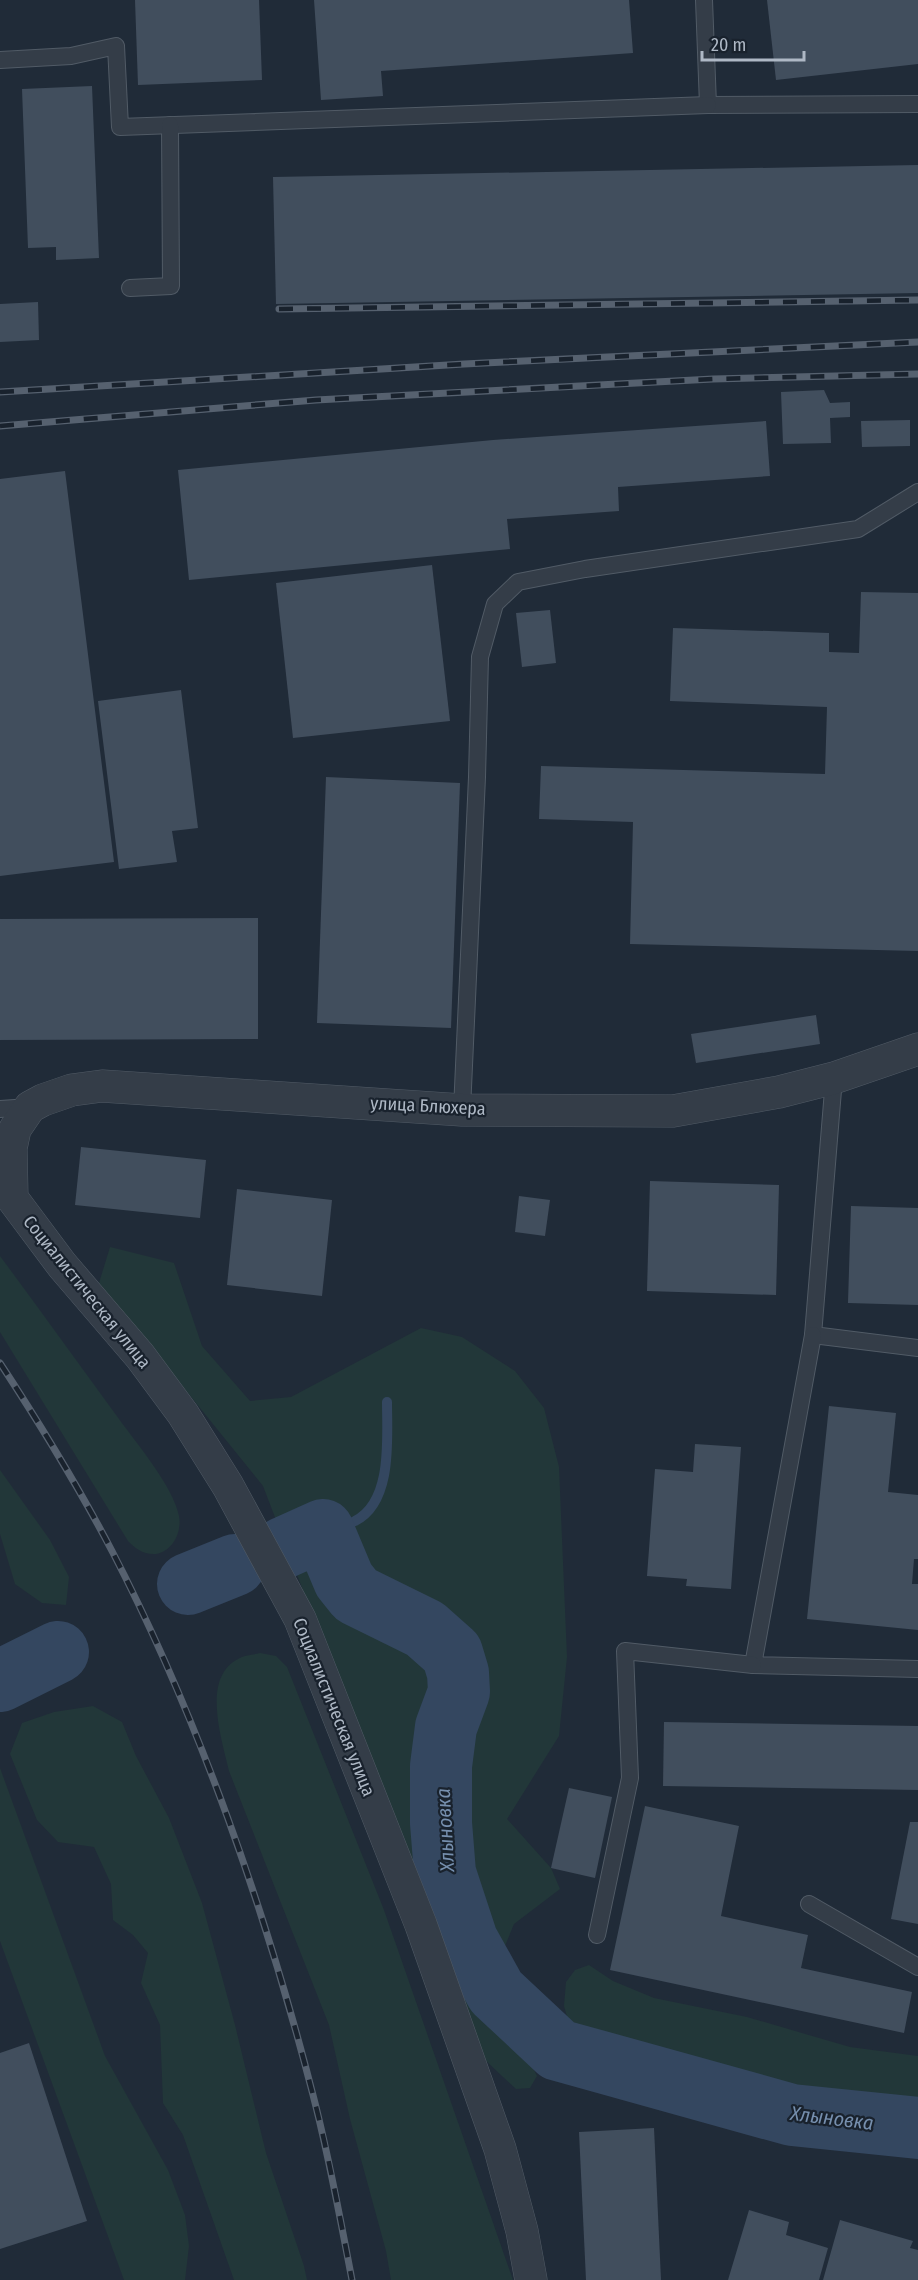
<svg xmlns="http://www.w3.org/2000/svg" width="918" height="2280" viewBox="0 0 918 2280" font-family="'Fira Sans Condensed',sans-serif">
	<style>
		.green { fill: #223739 }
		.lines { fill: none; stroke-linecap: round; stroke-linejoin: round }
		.stream { stroke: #344760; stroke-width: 10 }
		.river { stroke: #344760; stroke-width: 62 }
		.building { fill: #414e5d }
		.lane-casing { stroke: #515b66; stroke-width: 18 }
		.street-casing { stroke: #515b66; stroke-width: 33 }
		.lane { stroke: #343d48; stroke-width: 16 }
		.street { stroke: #343d48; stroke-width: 32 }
		.rail-casing { stroke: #56616f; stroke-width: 7 }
		.rail { stroke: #19222d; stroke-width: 4.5; stroke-dasharray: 14; stroke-linecap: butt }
		.labels { text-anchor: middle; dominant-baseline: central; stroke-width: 4.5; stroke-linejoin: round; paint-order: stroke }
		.street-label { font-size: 18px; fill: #aeb8c5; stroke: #19222d }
		.water-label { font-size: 20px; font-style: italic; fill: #768fae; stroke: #19222d }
	</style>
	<rect width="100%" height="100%" fill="#202b38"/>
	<g class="green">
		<path d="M110,1247l64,16 28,83 48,55 41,-4 130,-69 41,9 53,34 29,37 15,59 8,190 -8,79 -52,83 44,49 9,21 -46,35 -16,39 -2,29 41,84 -7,12 -14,1 -31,-29 -6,-11 -216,-563 -164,-203z"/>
		<path d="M0,1256c40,54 79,108 119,163 18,25 54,67 60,97 3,16 -6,35 -23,38 -12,1 -20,-5 -28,-13l-128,-209z"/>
		<path d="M0,1470l50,70 19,37 -3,28 -24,-2 -27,-19 -15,-50z"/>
		<path d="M260,1653l16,3 11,11 97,243 129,370h-122l-5,-29 -36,-132 -21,-94 -100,-254c-7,-31 -28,-93 9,-112 6,-4 15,-4 22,-6z"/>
		<path d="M93,1706l29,16 14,34 33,62 33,85 33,122 31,128 38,113 3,14h-73l-51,-145 -20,-32 -3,-78 -19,-42 7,-30 -15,-18 -20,-15 -2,-36 -17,-37 -36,-5 -21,-22 -27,-66 12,-31 32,-11z"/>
		<path d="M0,1768l105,288 63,114 17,45 4,31 -4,34h-61l-124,-339z"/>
		<path d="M589,1965l24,16 41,17 93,19 103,30 68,9v100l-236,-46 -47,-14 -33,-20 -18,-22 -13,-24 -7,-24 2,-24 9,-12z"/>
	</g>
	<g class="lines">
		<path class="stream" d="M323,1530c10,-3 23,-4 32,-9 38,-19 32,-83 32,-119"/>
		<g class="river">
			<path d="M283,1548l40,-18 21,50 12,15 69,34 27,24 6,20 1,19 -13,35 -5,39v57l4,50 22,67 29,52 62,58 234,65 126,13"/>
			<path d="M188,1584l47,-19"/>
			<path d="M0,1681l58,-29"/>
		</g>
	</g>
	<g class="building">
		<path d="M135,0h124l3,80 -124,5z"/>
		<path d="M314,0h315l4,53 -252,18 2,25 -62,4z"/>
		<path d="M767,0h151v64l-142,16z"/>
		<path d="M92,86l7,172 -43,2v-13l-28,1 -6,-159z"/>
		<path d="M918,165v128l-642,11 -3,-127z"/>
		<path d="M38,302l1,38 -39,2v-38z"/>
		<path d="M824,390l6,13 20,-1v15l-20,1 1,25 -48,1 -2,-52z"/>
		<path d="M910,420v26l-48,1 -1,-26z"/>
		<path d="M766,421l4,55 -152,11 1,24 -112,8 3,30 -321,31 -11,-110 315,-30z"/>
		<path d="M65,471l49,391 -114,14v-397z"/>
		<path d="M432,565l18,156 -157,17 -17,-155z"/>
		<path d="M861,592l57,1v358l-288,-7 3,-122 -94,-3 2,-53 284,8 2,-67 -157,-6 3,-73 156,5v19l30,1z"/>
		<path d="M550,610l6,53 -34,4 -6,-54z"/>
		<path d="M181,690l17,138 -26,3 5,31 -58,7 -21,-168z"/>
		<path d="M326,777l134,6 -9,245 -134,-5z"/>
		<path d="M258,918v121l-258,1v-121z"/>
		<path d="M816,1015l4,29 -124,19 -5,-29z"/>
		<path d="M81,1147l125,13 -6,58 -125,-13z"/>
		<path d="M650,1181l129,4 -3,110 -129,-4z"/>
		<path d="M237,1189l95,11 -10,96 -95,-11z"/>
		<path d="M519,1196l31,4 -5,36 -30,-4z"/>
		<path d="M851,1206l67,2v97l-70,-2z"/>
		<path d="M829,1406l67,7 -8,79 30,3v64h-4l-2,25h6v46l-111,-11z"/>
		<path d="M695,1444l46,3 -10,142 -45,-3 1,-7 -40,-3 8,-107 38,3z"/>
		<path d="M664,1722l254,4v64l-255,-4z"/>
		<path d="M569,1788l43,9 -17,81 -44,-10z"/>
		<path d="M645,1806l94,20 -18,90 87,19 -7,33 111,24 -8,41 -294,-63z"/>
		<path d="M910,1822h8v102l-27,-5z"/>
		<path d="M29,2043l58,178 -87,28v-196z"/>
		<path d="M654,2128l7,152h-75l-7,-148z"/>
		<path d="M749,2210l40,12 -3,13 42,13 -9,32h-91z"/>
		<path d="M840,2220l73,21 -3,7 8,2v30h-95z"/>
	</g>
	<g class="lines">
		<defs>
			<g id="lane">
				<path d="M704,0l4,105 210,-1"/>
				<path d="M0,60l71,-4 45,-10 4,81 588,-22"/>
				<path d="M130,288l41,-2 -1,-161"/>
				<path d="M834,1078l-21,257 105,13"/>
				<path d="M0,1109l30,-2"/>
				<path d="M462,1110l15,-333 3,-120 15,-53 23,-22 67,-13 273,-40 60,-37"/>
				<path d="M813,1335l-60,330 165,4"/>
				<path d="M809,1904l109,63"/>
				<path d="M597,1935l33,-157 -5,-127 128,14"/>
			</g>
			<path id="street" d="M531,2280l-9,-49 -22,-82 -79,-224 -121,-306 -72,-133 -45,-72 -43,-58 -78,-91 -50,-67 -1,-50 4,-19 15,-22 13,-7 29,-10 30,-4 360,24 211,1 106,-19 55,-14 84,-29"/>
		</defs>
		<use href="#lane" class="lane-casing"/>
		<use href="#street" class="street-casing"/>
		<use href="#lane" class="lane"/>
		<use href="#street" class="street"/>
		<defs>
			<g id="rail">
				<path d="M279,309l639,-9"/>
				<path d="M0,392l464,-28 454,-22"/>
				<path d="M0,426l316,-26 397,-21 205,-5"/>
				<path d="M0,1363c40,61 78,123 112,188 87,168 154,361 201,544 16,61 27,123 39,185"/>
			</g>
		</defs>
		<use href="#rail" class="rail-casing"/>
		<use href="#rail" class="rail"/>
	</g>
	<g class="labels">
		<g class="street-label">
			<text transform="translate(428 1106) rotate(3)">улица Блюхера</text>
			<text transform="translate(87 1292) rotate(51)">Социалистическая улица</text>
			<text transform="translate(334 1707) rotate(68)">Социалистическая улица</text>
		</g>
		<g class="water-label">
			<text transform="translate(445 1830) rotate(-93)">Хлыновка</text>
			<text transform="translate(832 2118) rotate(7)">Хлыновка</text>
		</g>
	</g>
	<path d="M702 51v9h102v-9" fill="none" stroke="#aeb8c5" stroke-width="3"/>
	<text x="711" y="51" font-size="18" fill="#aeb8c5" stroke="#19222d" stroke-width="4.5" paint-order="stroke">20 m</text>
</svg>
